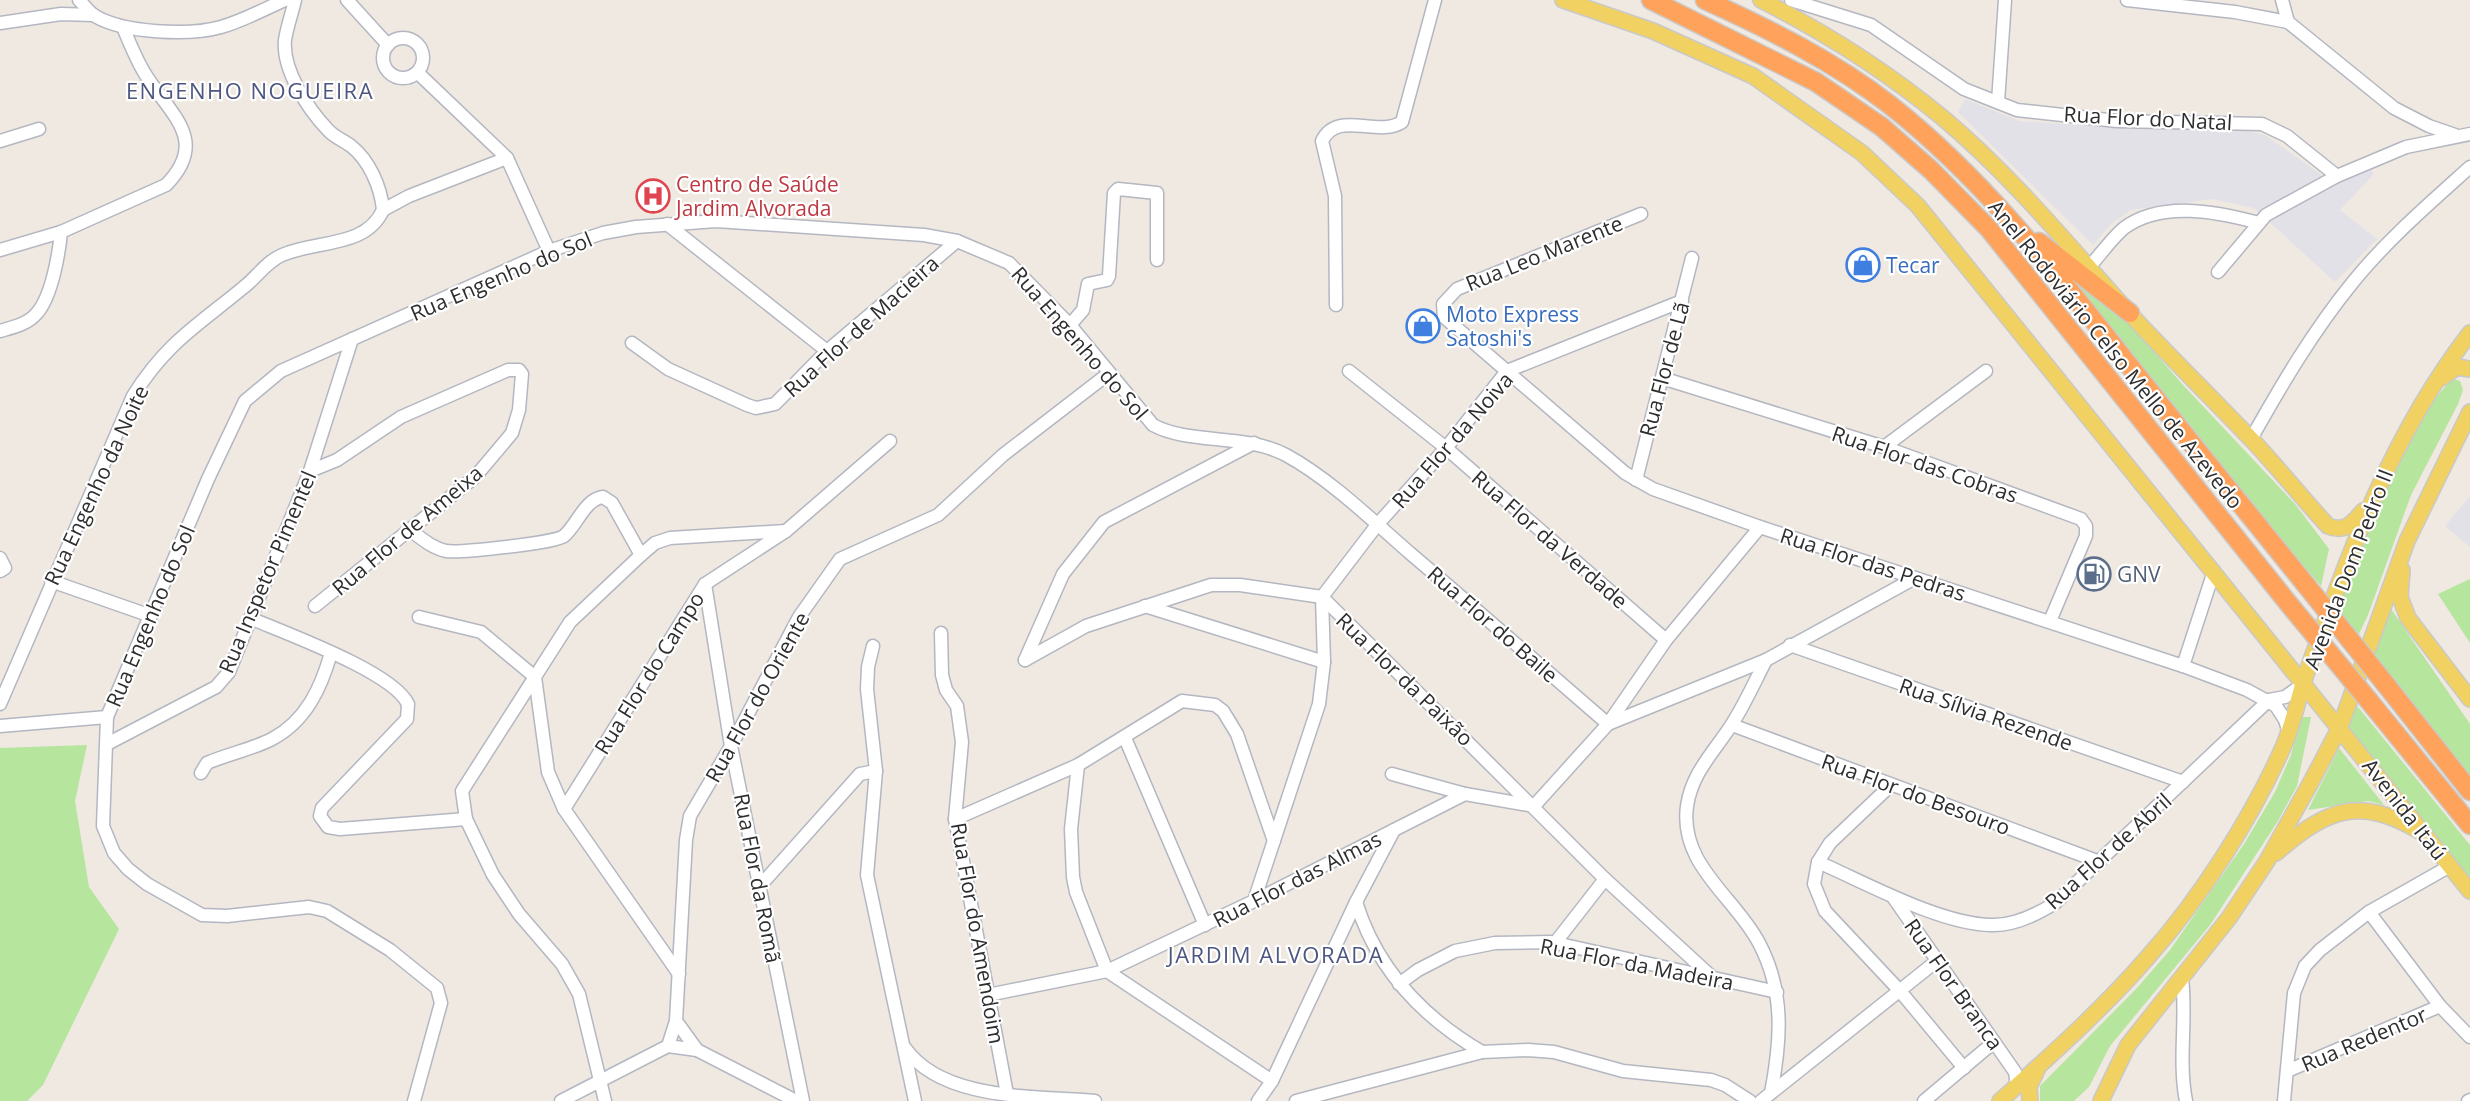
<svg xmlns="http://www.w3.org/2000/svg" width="2470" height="1101" viewBox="0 0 2470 1101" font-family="'Open Sans',sans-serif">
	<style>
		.industrial { fill: #e3e1e8 }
		.green { fill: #b6e59e }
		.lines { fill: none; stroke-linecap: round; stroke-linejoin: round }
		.minor-casing { stroke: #b4b7c1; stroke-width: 15 }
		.major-casing { stroke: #c9c9c9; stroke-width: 18 }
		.highway-casing { stroke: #c9c9c9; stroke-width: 21 }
		.minor { stroke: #fff; stroke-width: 12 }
		.major { stroke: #f2d163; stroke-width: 15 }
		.highway { stroke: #ffa35c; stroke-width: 18 }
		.highway-bridge-casing { stroke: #c9c9c9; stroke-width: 21; stroke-linecap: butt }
		.highway-bridge { stroke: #ffa35c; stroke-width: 18 }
		.labels { text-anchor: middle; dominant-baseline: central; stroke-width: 4.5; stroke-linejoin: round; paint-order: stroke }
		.street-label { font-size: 21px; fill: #2e2e2e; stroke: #fff }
		.health-label { font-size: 21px; fill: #be3a42; stroke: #fff; text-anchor: start }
		.shop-label { font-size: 21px; fill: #366cbe; stroke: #fff; text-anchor: start }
		.service-label { font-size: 21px; fill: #4e5e75; stroke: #fff; text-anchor: start }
		.neighbourhood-label { font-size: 22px; letter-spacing: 1.5px; fill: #4d5680; stroke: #fff }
	</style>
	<rect width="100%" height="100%" fill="#efe9e1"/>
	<g class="industrial">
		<path d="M1965,99l54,22 120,8 74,-5 52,11 67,47 37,-16 5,8 -34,36 37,29 -42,43 -81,-74 -42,-9 -81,11 -19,13 -19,22 -135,-133z"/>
		<path d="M2470,496v51l-25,-21z"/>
	</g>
	<g class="green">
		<path d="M2057,264l69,56 57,65 112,119 34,45 -8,37 -129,-148z"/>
		<path d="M2453,379l7,2 3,9 -5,14 -47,91 -43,120 -11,23 -19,-28c23,-61 45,-121 78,-178 11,-20 20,-38 37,-53z"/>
		<path d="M2470,579v64l-32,-49z"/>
		<path d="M2389,606l81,118v54l-101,-129z"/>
		<path d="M2349,696l121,149v34l-125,-154z"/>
		<path d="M2301,717h10l-14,69 -19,35 -68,104 -100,121 -21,41 -15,14h-34v-15l97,-98 33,-38 74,-106 31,-52 16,-37z"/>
		<path d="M87,745l-12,56 14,86 30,42 -76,156 -16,16h-27v-353z"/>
		<path d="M2339,748l45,57 -16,-4 -60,9z"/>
	</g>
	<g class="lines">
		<defs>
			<g id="minor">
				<path d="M79,0c5,5 10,12 16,16 29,17 94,20 126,11 22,-6 43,-18 64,-27"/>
				<path d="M295,0c-3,13 -8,27 -10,40 -3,30 23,69 43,90 6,7 15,10 23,16 18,14 30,41 32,64"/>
				<path d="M347,0l41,45"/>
				<path d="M1791,0l80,25 93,64 53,21 100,11 145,3 25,12 50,40"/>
				<path d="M2127,0l108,12 53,10 106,86 35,18 26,9"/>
				<path d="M2282,0l6,22"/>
				<path d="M0,23l61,-9 33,1"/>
				<circle cx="403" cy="58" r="20"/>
				<path d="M418,73l89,85 42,93"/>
				<path d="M1998,102l7,-102"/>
				<path d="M0,141l39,-12"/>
				<path d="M383,210l26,-14 98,-38"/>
				<path d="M1641,214l-184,75 -14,15 1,13 181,156 28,16 107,38 423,139 64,24 29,16 9,14 4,13"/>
				<path d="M667,224l160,127"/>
				<path d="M0,250l61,-18"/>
				<path d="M2090,266c11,-12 22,-28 34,-38 38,-28 94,-16 135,-5"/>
				<path d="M2218,272l48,-57 71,-39 69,-29 64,-13"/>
				<path d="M1336,305l-1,-109 -13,-55c15,-32 56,-3 80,-19l33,-122"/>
				<path d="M1070,325l13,-15 5,-26 19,-4 2,-4 5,-83 4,-4 39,4v67"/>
				<path d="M0,331c14,-4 28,-7 37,-18 15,-17 22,-60 24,-81l105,-47c43,-44 6,-69 -19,-108 -10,-15 -17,-33 -24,-50"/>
				<path d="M632,343l36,26 79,36 9,3 19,-4 52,-53 130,-110"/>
				<path d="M1349,371l97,77 220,192"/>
				<path d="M1662,378l222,69 197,72 5,7v10l-36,85"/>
				<path d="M2251,439c31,-55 62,-108 102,-157 34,-42 77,-79 117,-115"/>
				<path d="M1884,447l102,-76"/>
				<path d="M310,471l27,-11 64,-43 107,-47h11l3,4 -3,36 -7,23 -37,44 -160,129"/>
				<path d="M1636,480l56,-222"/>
				<path d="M410,530c11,8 22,18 36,21 14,2 109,-8 118,-15 13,-11 21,-37 39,-39l9,6 29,52"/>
				<path d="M0,558l5,10 -5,3"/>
				<path d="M51,581l100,35"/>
				<path d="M705,584l26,162 72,355"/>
				<path d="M1322,597l55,-72 69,-77 61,-77 175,-70"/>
				<path d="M1145,606l179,56"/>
				<path d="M419,617l62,15 54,45 13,95 16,37 115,165"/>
				<path d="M250,618c35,15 143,54 158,86l-1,15 -85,89 -2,8 8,11 12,2 126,-10"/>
				<path d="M941,633l1,42 4,15 11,16 5,36 -7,77 52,275"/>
				<path d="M1790,645l393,137"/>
				<path d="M873,646l-5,21 -1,22 9,82 -9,104 48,226"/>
				<path d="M1025,660l61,-34 125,-41h29l82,12 283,282 109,100"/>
				<path d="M1025,660l38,-86 41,-52 150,-79"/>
				<path d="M1766,660c-11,21 -21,44 -34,64 -17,27 -40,48 -45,82 -8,59 48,91 72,137 26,49 22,98 12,150"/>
				<path d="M2183,666l31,-95"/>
				<path d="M2269,700l16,-3 18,-13"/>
				<path d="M0,704l133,-308c34,-54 64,-70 111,-109 13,-10 22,-25 38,-32 34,-15 84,-7 101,-45"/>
				<path d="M1732,725l368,137"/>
				<path d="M0,726l107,-9"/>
				<path d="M1125,738l80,187"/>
				<path d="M107,744l109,-57 13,-15 81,-201 42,-132"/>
				<path d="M1078,765l-7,64 2,48 3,15 31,79 165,110"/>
				<path d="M201,773l6,-10c21,-9 46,-14 65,-24 34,-18 49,-51 59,-86"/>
				<path d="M1392,774l73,20 69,12 74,-82 58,-84 94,-113"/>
				<path d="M1891,785l-61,58 -12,19 -4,22 11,27 75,80 64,77"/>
				<path d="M564,809l141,-225 81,-53 104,-90"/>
				<path d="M955,819l123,-54 104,-64 33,4 8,6 14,23 37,107"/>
				<path d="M1818,862c48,21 122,62 173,63 23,1 45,-10 64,-22l214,-203"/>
				<path d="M759,887l101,-113 16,-3"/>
				<path d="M1893,897l122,175 2,14"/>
				<path d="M1254,901l65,-197 5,-42 -2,-65"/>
				<path d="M1356,902c21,68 66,115 126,150"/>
				<path d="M2369,912l71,94 30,31"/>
				<path d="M1555,943l50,-64"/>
				<path d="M2182,978c5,41 -4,82 4,123"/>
				<path d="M1399,984l19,-14 37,-19 40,-8 56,-1 226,50"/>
				<path d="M988,995l119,-24 147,-70 211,-107"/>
				<path d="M676,1021l21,29 99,51"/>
				<path d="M668,1046l8,-25 10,-181 4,-24 41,-70 68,-129 41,-58 98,-44 65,-60 105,-81"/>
				<path d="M905,1048c37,53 131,48 190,53"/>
				<path d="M2287,1071l153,-65"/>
				<path d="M414,1101l27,-98 -4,-15 -47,-38 -63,-39 -18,-4 -82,9 -25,-1 -55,-31 -19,-15 -14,-16 -11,-27 4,-109 101,-238 37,-78 36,-30 268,-120 54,-18 33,-6 80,-6 208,14 33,6 52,22 61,62 83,100c37,20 91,8 133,30 44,24 87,66 125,99 66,56 131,113 197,170l158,-64 149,-82"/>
				<path d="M561,1101l107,-55 29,4"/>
				<path d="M605,1101l-26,-107 -17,-30 -43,-50 -26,-39 -27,-56 -4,-28 108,-169 71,-67 14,-12 15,-5 116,-7"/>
				<path d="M1258,1101l14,-20 84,-179 38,-72"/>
				<path d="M1296,1101l186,-49 46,-2 26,2 69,19 88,9 14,5 25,16"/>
				<path d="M1761,1101l177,-141"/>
				<path d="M1924,1101l70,-59"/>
				<path d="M2284,1101l10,-108 11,-27 15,-16 49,-38 81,-46"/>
				<path d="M2468,1101l2,-1"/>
			</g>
			<g id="major">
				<path d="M1563,0l90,31 100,45 109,77 56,53 552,685"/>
				<path d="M1761,0c65,33 125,71 182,118 69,58 127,129 187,196 39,42 80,82 120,124 27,28 51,59 78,88 17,7 25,-3 35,-15"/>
				<path d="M2441,378l16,-11 13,2"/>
				<path d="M2402,570l-2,27 8,21 62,81"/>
				<path d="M2276,853c51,-44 83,-58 145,-21"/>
				<path d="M2000,1101c51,-46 103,-92 148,-144 52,-58 105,-141 136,-212 11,-26 15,-53 25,-79 42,-118 83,-232 161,-333"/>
				<path d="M2030,1101l-1,-14 8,-17"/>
				<path d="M2101,1101l27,-56 101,-127 38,-57 43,-77 30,-57 67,-186 63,-129"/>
			</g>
			<g id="highway">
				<path d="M1651,0l165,82 66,45 49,43 58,59 299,374"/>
				<path d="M1705,0c64,29 130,62 185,105 89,70 161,161 231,250 61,77 123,153 185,230"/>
				<path d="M2039,242l91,71"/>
				<path d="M2387,686l83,105"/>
				<path d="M2370,702l100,123"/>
			</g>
		</defs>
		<use href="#minor" class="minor-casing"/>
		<use href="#major" class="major-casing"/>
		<use href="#highway" class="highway-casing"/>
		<use href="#minor" class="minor"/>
		<use href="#major" class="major"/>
		<use href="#highway" class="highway"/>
		<defs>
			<g id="highway-bridge">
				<path d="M2306,585l81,101"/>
				<path d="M2288,603l82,99"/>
			</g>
		</defs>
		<use href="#highway-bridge" class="highway-bridge-casing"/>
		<use href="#highway-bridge" class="highway-bridge"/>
	</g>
	<defs>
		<symbol id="hospital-ring" viewBox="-11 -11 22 22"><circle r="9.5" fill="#fff" stroke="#e0444e" stroke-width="1.5"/><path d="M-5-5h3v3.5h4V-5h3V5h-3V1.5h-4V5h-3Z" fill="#e0444e"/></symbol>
		<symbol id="shop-ring" viewBox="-11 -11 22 22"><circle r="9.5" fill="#fff" stroke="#3f7fe0" stroke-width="1.5"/><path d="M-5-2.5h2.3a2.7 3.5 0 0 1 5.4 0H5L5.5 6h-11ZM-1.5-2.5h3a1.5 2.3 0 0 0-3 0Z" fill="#3f7fe0"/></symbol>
		<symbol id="fuel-ring" viewBox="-11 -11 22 22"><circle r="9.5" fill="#fff" stroke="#5c6f8a" stroke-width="1.5"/><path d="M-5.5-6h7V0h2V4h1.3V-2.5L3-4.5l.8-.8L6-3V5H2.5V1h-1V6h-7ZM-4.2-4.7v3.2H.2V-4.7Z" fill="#5c6f8a"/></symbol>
	</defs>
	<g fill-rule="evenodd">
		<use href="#hospital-ring" x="634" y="177" width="38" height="38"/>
		<use href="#shop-ring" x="1844" y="246" width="38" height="38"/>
		<use href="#shop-ring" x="1404" y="307" width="38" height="38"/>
		<use href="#fuel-ring" x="2075" y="555" width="38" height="38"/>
	</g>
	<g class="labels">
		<g class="street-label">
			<text transform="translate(2148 118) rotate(3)">Rua Flor do Natal</text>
			<text transform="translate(1544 253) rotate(-22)">Rua Leo Marente</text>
			<text transform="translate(501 276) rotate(-23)">Rua Engenho do Sol</text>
			<text transform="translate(861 326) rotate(-42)">Rua Flor de Macieira</text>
			<text transform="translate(1080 343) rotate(49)">Rua Engenho do Sol</text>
			<text transform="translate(2116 354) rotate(51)">Anel Rodoviário Celso Mello de Azevedo</text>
			<text transform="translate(1664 369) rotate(-75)">Rua Flor de Lã</text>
			<text transform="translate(1452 440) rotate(-49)">Rua Flor da Noiva</text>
			<text transform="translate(1925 464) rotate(19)">Rua Flor das Cobras</text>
			<text transform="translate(96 485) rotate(-65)">Rua Engenho da Noite</text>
			<text transform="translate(407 530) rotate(-40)">Rua Flor de Ameixa</text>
			<text transform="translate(1550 539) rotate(41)">Rua Flor da Verdade</text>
			<text transform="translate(1873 564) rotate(18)">Rua Flor das Pedras</text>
			<text transform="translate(2348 569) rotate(-69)">Avenida Dom Pedro II</text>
			<text transform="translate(267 572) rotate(-67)">Rua Inspetor Pimentel</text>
			<text transform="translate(150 616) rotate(-67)">Rua Engenho do Sol</text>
			<text transform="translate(1493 624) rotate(41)">Rua Flor do Baile</text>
			<text transform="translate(649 673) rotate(-58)">Rua Flor do Campo</text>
			<text transform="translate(1405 679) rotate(44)">Rua Flor da Paixão</text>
			<text transform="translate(757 697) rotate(-61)">Rua Flor do Oriente</text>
			<text transform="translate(1986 714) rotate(19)">Rua Sílvia Rezende</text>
			<text transform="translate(1916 794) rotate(20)">Rua Flor do Besouro</text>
			<text transform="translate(2405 809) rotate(52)">Avenida Itaú</text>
			<text transform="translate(2108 851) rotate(-42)">Rua Flor de Abril</text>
			<text transform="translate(758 878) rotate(79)">Rua Flor da Romã</text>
			<text transform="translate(1297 879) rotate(-27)">Rua Flor das Almas</text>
			<text transform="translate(978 933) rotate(80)">Rua Flor do Amendoim</text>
			<text transform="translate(1637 964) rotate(11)">Rua Flor da Madeira</text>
			<text transform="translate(1954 984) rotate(55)">Rua Flor Branca</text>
			<text transform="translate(2364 1039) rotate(-23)">Rua Redentor</text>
		</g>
		<g class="health-label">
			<text x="676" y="184">Centro de Saúde<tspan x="676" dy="24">Jardim Alvorada</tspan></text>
		</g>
		<g class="shop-label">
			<text x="1886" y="265">Tecar</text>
			<text x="1446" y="314">Moto Express<tspan x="1446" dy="24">Satoshi's</tspan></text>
		</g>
		<g class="service-label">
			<text x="2117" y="574">GNV</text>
		</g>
		<g class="neighbourhood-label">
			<text x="250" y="90">ENGENHO NOGUEIRA</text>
			<text x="1276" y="954">JARDIM ALVORADA</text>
		</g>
	</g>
</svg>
